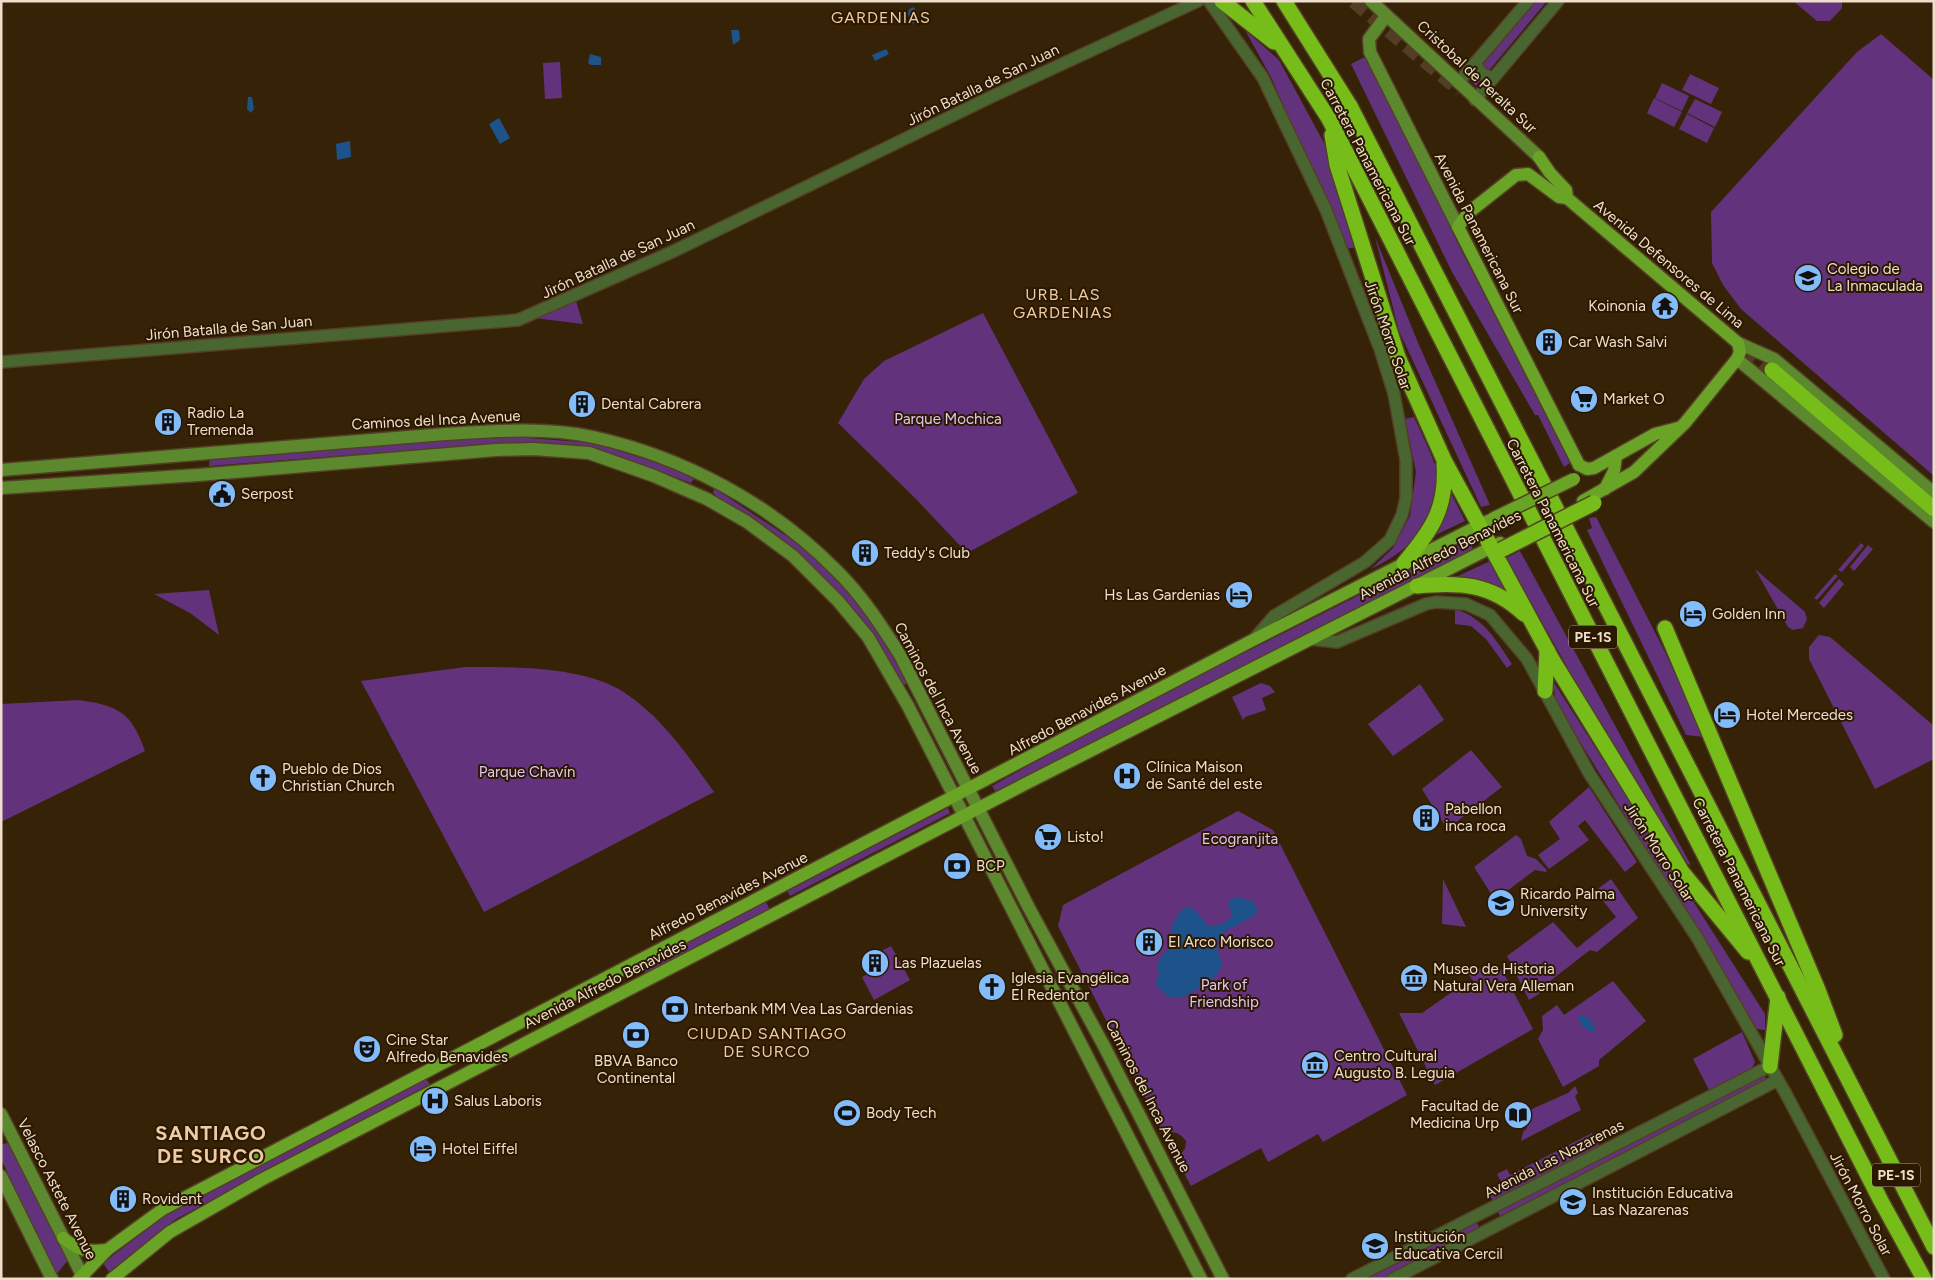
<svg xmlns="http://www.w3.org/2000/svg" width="1935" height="1280" viewBox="0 0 1935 1280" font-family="Figtree,sans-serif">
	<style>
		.green { fill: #62337c }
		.water { fill: #1d538a }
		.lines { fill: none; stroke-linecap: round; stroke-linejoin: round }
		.motorway-tunnel { stroke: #523e24; stroke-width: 15; stroke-dasharray: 15 8; stroke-linecap: butt }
		.tertiary-casing { stroke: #544026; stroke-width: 14 }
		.secondary-casing { stroke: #544026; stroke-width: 15 }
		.primary-casing { stroke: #544026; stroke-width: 15 }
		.motorway-casing { stroke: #544026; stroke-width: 18 }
		.tertiary { stroke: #4a6630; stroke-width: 11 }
		.secondary { stroke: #5c892e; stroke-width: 12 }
		.primary { stroke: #6aa427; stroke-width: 12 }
		.motorway { stroke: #76bd19; stroke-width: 15 }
		.primary-bridge-casing { stroke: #544026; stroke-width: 15; stroke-linecap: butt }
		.motorway-bridge-casing { stroke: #544026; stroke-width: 18; stroke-linecap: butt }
		.primary-bridge { stroke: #6aa427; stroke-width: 12 }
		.motorway-bridge { stroke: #76bd19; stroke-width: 15 }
		.labels { text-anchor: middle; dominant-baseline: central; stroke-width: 4; stroke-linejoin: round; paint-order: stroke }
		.shield { fill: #2b1800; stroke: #b4a38e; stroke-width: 1 }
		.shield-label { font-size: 14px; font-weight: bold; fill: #efdecb }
		.street-label { font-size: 15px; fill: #efdecb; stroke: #2b1800 }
		.poi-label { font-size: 15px; fill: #efdecb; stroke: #2b1800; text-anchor: start }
		.park-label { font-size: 15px; fill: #e0c6f2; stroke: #2b1800 }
		.neighbourhood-label { font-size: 16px; letter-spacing: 1px; fill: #edcca5; stroke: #2b1800 }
		.district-label { font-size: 20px; font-weight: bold; letter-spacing: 1px; fill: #edcca5; stroke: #2b1800 }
	</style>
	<rect width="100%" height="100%" fill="#362206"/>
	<g class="green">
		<path d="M1536,1h11l-71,85 -6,-6z"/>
		<path d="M1793,1h49v7l-12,13h-13z"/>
		<path d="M1245,30l34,30 51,94 28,93 -14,2 -72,-170z"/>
		<path d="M1881,34l53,46v396l-193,-167 -18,-24 -11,-22 -1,-51 146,-160z"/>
		<path d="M1365,57l34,62 60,127 112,216 -7,5 -26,-52h-3l-83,-143 -101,-208z"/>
		<path d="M560,62l2,36 -17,1 -2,-36z"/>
		<path d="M1690,74l29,14 -8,16 -29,-14z"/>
		<path d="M1662,83l27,13 -7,15 -27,-13z"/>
		<path d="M1654,98l28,14 -8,15 -27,-14z"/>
		<path d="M1695,99l27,13 -7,15 -28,-14z"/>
		<path d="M1687,114l27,14 -7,15 -28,-14z"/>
		<path d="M1375,237l44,108 71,160 -9,2 -82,-176z"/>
		<path d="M576,301l7,23 -49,-6z"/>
		<path d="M983,313l95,180 -111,60 -52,-55 -77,-75 26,-44 20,-18z"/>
		<path d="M1414,417c7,16 26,52 26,69 -1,5 -5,13 -7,18 -13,35 -30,49 -62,65l22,-21 17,-32 6,-44 -11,-53z"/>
		<path d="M501,436l94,7 101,33 -5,7 -94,-35 -59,-4 -61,1 -268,21 1,-10z"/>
		<path d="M714,488l86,57 21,18 28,29 28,38 31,53 -7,3 -30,-52 -158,-141z"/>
		<path d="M1450,491l15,30 -38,18z"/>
		<path d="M1596,517l68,133 40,87 -18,-2 -99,-205 5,-2 -3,-10z"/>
		<path d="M1469,540l4,9 -477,243 -4,-6 119,-66z"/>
		<path d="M1861,543l3,3 -22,26 -4,-2z"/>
		<path d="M1868,545l5,4 -19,22 -4,-4z"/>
		<path d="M1520,551l171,314 -6,-2 -106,-175 -73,-130z"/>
		<path d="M1490,561l19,34 -53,-18z"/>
		<path d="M1755,569l50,43 2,7 -4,9 -10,2 -5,-3z"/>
		<path d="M1835,574l3,2 -21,24 -3,-2z"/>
		<path d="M1839,579l5,5 -20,24 -5,-5z"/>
		<path d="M209,590l10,45 -29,-22 -36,-19z"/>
		<path d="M1455,609c29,9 41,31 57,55l-5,4 -21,-29 -15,-13 -16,-2z"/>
		<path d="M1819,635l11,2 104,89v33l-59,30 -66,-130v-12z"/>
		<path d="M465,667c47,0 120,-1 160,26 38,25 63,63 89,99l-230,120 -123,-231z"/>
		<path d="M1553,681l212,333v16l-8,-1 -201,-326z"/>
		<path d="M1261,683l9,3 5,6 -13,6 4,12 -21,7 -2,3 -11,-23z"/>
		<path d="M1420,684l24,36 -51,36 -25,-32z"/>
		<path d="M79,700c40,6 52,12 66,51l-144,71v-118z"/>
		<path d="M1471,750l31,37 -55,42 -25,-40z"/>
		<path d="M1589,787l48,75 -12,10 -40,-52 -7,6 11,14 -40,29 -11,-14 22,-16 -11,-17z"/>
		<path d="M948,808l2,5 -160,83 -3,-6z"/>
		<path d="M1238,811l35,19 134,265 -84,47 -5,-8 -50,28 -7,-14 -70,38 -15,-28 9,-9 1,-8c-6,-8 -13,-11 -22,-7l-106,-208 5,-21z"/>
		<path d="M1516,835l5,4 6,17 9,3 11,11 -1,2 -11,-2 -40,30 -21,-33z"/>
		<path d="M1443,879l23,48 -24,-3z"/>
		<path d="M1611,879l27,39 -41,34 -7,-2 -40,31 8,12 -17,-5 -2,6 -10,6 -22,-44 46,-34 24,26 39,-31 -21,-26z"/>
		<path d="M766,902l4,8 -125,64 -2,-9z"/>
		<path d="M891,946l19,34 -36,20 -12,-23 7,-4 -7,-12z"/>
		<path d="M1495,967l7,3 31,59 -98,56 -36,-72h23l30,-21h30l-17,-22z"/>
		<path d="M1613,981l33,40 -47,39v6l-36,21 -25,-48 5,-9 -1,-14 15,-11 7,10z"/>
		<path d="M1742,1032l13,30 -3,6 -43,22 -16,-31z"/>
		<path d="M1764,1074l3,6 -267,136 -3,-6z"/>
		<path d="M425,1078l5,6 -254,135 -67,53 -6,-9 71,-54z"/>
		<path d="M1575,1086l3,7 -3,3 6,14 -60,31 2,-9 4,-4 -4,-15 45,-20z"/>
		<path d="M1592,1133l7,13 -106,55 -6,-10 15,-8 -5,-9 10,-5 3,6z"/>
		<path d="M9,1143l59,117 -12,15 -55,-116v-15z"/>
		<path d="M1477,1223l3,6 -97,50h-16z"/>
	</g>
	<g class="water">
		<path d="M914,7l4,11 -5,6 -5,-9 1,-6z"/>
		<path d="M731,30h8l1,10 -7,5z"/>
		<path d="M886,49l3,5 -14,7 -3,-6z"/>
		<path d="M590,54l11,3v8h-10l-3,-2z"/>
		<path d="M248,97h4l2,12 -3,4 -4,-4z"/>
		<path d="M499,118l11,20 -10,6 -11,-20z"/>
		<path d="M350,141l1,16 -14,3 -1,-16z"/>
		<path d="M1237,897l17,5 4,9c-10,13 -41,17 -41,34 -1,6 4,13 5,19 -4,14 -14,17 -24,24 -18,13 -28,15 -43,-4l4,-10 -2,-6 2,-8 11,-13c-1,-13 3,-33 17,-40l8,3 14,17 15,-4 8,-7 -4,-15z"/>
		<path d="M1581,1015l9,4 6,12 -4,1 -10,-6 -4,-9z"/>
	</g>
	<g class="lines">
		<g class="motorway-tunnel">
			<path d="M1354,1l106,89"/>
			<path d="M1746,347l26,23"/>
		</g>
		<defs>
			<g id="tertiary">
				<path d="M1209,1l54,77 63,132 54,139 14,45 12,66v38l-4,17 -12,25 -25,22 -91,54 -19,22"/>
				<path d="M1475,63l7,11 11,4"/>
				<path d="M1458,83l70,-82"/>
				<path d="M1475,100l83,-99"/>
				<path d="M1,362l517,-42 156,-69 319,-155 205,-95"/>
				<path d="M1310,639l27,3 89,-38 10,-2 30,2 24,11 37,44 62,114 109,166 88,155 98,185"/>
				<path d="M1352,1279l418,-213"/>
				<path d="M1393,1279l385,-199"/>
			</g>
			<g id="secondary">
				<path d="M1371,1l168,156"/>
				<path d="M1386,16l-17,23 1,13 88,175"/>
				<path d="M1738,343l36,16 160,134"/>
				<path d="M1737,359l197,163"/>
				<path d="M1,470l444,-36c49,-3 100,-7 148,3 91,20 178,67 243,133 25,24 45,55 64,85l129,253 75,138 119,233"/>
				<path d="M1,488l197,-13 298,-25 37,-1 56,4 65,23 53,23 40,23 46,34 45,45 30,36 40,69 293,573"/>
				<path d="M1,1114l83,165"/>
				<path d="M1,1176l51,103"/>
			</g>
			<g id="primary">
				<path d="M1539,157l11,16 16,17 1,8 171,145 2,9 -3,7 -52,64 -51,49 -51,29"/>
				<path d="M1567,198l-8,-1 -31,-23 -12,1 -48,38 -10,14 121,238"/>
				<path d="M1579,465l8,4 7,-1 61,-34 23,-6"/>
				<path d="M1605,489l9,-18 2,-15"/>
				<path d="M63,1238c17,13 23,14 44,12"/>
				<path d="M79,1279l28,-29 56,-41 1090,-569 235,-119"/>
				<path d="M112,1279l58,-47 91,-52 766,-397 473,-240"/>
			</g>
			<g id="motorway">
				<path d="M1222,1l52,41"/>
				<path d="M1253,1l76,118 552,1082 43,78"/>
				<path d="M1284,1l66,105 584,1141"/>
				<path d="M1332,135l5,30 61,192 46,103 109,201 116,189 13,22 66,80"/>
				<path d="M1772,370l162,139"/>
				<path d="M1404,563c28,-33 43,-55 40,-99"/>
				<path d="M1417,586c42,-4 74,-3 107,28"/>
				<path d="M1665,628l153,362 17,45"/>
				<path d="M1545,691l2,-41"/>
				<path d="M1770,1066l8,-69"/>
			</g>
		</defs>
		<use href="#tertiary" class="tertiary-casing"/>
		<use href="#secondary" class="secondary-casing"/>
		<use href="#primary" class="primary-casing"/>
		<use href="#motorway" class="motorway-casing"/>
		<use href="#tertiary" class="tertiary"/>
		<use href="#secondary" class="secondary"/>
		<use href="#primary" class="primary"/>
		<use href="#motorway" class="motorway"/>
		<defs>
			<path id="primary-bridge" d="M1492,519l82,-40"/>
			<path id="motorway-bridge" d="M1501,550l93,-47"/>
		</defs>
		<use href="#primary-bridge" class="primary-bridge-casing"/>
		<use href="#motorway-bridge" class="motorway-bridge-casing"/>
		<use href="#primary-bridge" class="primary-bridge"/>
		<use href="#motorway-bridge" class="motorway-bridge"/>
	</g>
	<defs>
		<symbol id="school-disc" viewBox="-11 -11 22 22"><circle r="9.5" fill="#83bcfb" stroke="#2b1800"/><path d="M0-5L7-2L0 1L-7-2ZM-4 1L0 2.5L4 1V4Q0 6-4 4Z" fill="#111"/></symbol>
		<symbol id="temple-disc" viewBox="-11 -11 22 22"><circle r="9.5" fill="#83bcfb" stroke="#2b1800"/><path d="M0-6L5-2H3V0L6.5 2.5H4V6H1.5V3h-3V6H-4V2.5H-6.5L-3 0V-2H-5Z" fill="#111"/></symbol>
		<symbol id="building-disc" viewBox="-11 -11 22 22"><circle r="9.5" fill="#83bcfb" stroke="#2b1800"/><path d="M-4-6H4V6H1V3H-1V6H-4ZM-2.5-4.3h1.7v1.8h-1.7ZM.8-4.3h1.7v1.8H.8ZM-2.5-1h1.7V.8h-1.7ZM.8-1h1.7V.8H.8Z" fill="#111"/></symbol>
		<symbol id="supermarket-disc" viewBox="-11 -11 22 22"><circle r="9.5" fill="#83bcfb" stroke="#2b1800"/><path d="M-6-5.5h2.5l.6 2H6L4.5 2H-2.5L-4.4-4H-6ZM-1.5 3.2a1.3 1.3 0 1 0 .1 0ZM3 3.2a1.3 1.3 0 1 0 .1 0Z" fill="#111"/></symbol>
		<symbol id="civic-disc" viewBox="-11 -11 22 22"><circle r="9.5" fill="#83bcfb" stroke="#2b1800"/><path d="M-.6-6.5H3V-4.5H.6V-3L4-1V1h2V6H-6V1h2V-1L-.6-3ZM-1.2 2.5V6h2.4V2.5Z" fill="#111"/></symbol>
		<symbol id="hotel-disc" viewBox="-11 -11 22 22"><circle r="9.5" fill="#83bcfb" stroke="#2b1800"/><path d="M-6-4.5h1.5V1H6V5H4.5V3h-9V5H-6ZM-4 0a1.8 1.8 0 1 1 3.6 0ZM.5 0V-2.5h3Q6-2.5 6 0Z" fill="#111"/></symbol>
		<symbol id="hospital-disc" viewBox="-11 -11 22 22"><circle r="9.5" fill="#83bcfb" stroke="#2b1800"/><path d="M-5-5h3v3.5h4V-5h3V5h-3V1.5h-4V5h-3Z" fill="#111"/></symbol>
		<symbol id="church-disc" viewBox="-11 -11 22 22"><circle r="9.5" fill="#83bcfb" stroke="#2b1800"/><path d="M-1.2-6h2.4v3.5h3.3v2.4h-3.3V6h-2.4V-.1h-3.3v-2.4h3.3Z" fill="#111"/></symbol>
		<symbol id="bank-disc" viewBox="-11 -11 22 22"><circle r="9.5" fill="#83bcfb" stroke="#2b1800"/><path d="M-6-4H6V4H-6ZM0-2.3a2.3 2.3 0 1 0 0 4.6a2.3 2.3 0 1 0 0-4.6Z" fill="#111"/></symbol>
		<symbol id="university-disc" viewBox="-11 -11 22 22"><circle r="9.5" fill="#83bcfb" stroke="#2b1800"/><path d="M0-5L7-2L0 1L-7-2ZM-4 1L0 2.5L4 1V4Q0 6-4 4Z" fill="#111"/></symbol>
		<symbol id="museum-disc" viewBox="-11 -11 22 22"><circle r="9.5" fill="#83bcfb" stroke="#2b1800"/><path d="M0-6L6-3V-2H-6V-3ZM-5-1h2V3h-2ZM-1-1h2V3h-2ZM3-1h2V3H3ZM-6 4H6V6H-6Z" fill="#111"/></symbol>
		<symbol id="theatre-disc" viewBox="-11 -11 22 22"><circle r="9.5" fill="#83bcfb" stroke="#2b1800"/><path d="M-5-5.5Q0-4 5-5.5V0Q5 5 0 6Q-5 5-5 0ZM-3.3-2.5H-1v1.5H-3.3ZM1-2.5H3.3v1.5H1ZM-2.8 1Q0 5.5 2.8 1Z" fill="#111"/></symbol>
		<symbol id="stadium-disc" viewBox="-11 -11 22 22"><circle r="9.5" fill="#83bcfb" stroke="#2b1800"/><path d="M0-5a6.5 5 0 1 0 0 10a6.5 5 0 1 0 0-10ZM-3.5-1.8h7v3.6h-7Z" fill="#111"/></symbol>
		<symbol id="library-disc" viewBox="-11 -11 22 22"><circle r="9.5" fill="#83bcfb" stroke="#2b1800"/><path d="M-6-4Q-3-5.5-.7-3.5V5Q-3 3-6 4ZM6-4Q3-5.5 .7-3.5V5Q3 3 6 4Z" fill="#111"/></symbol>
	</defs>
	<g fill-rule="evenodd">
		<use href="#school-disc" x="1792" y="262" width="32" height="32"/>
		<use href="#temple-disc" x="1649" y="290" width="32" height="32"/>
		<use href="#building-disc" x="1533" y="326" width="32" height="32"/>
		<use href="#supermarket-disc" x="1568" y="383" width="32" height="32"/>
		<use href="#building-disc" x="566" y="388" width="32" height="32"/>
		<use href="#building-disc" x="152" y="406" width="32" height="32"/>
		<use href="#civic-disc" x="206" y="478" width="32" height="32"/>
		<use href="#building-disc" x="849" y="537" width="32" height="32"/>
		<use href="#hotel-disc" x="1223" y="579" width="32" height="32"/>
		<use href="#hotel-disc" x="1677" y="598" width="32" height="32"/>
		<use href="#hotel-disc" x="1711" y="699" width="32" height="32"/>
		<use href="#hospital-disc" x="1111" y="760" width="32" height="32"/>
		<use href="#church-disc" x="247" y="762" width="32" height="32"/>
		<use href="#building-disc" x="1410" y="802" width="32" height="32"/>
		<use href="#supermarket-disc" x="1032" y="821" width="32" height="32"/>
		<use href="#bank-disc" x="941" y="850" width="32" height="32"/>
		<use href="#university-disc" x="1485" y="887" width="32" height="32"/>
		<use href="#building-disc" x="1133" y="926" width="32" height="32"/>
		<use href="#building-disc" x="859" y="947" width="32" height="32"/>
		<use href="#museum-disc" x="1398" y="962" width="32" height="32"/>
		<use href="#church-disc" x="976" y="971" width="32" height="32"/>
		<use href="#bank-disc" x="659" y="993" width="32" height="32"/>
		<use href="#bank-disc" x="620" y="1019" width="32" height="32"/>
		<use href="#theatre-disc" x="351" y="1033" width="32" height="32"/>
		<use href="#museum-disc" x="1299" y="1049" width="32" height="32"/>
		<use href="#hospital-disc" x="419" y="1085" width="32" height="32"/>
		<use href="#stadium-disc" x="831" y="1097" width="32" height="32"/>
		<use href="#library-disc" x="1502" y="1099" width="32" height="32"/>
		<use href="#hotel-disc" x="407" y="1133" width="32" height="32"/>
		<use href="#building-disc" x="107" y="1183" width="32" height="32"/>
		<use href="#school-disc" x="1557" y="1186" width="32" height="32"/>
		<use href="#school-disc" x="1359" y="1230" width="32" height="32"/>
	</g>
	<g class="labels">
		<g class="shield">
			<rect x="1569" y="625.5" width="48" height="23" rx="4"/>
			<rect x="1872" y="1163.5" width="48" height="23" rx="4"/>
		</g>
		<g class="shield-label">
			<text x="1593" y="637">PE-1S</text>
			<text x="1896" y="1175">PE-1S</text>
		</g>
		<g class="street-label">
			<text transform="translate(1477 77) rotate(43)">Cristobal de Peralta Sur</text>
			<text transform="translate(983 85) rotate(-26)">Jirón Batalla de San Juan</text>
			<text transform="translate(1368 162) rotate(62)">Carretera Panamericana Sur</text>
			<text transform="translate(1479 233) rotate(63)">Avenida Panamericana Sur</text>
			<text transform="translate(618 259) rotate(-25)">Jirón Batalla de San Juan</text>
			<text transform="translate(1669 264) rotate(40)">Avenida Defensores de Lima</text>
			<text transform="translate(229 328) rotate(-5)">Jirón Batalla de San Juan</text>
			<text transform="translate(1388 335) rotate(71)">Jirón Morro Solar</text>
			<text transform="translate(436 420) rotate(-3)">Caminos del Inca Avenue</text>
			<text transform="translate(1553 523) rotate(63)">Carretera Panamericana Sur</text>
			<text transform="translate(1440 555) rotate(-27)">Avenida Alfredo Benavides</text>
			<text transform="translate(938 698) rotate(62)">Caminos del Inca Avenue</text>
			<text transform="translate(1087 710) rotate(-28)">Alfredo Benavides Avenue</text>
			<text transform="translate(1659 852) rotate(57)">Jirón Morro Solar</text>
			<text transform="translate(1739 882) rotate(63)">Carretera Panamericana Sur</text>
			<text transform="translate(728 896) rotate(-27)">Alfredo Benavides Avenue</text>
			<text transform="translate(605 984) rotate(-27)">Avenida Alfredo Benavides</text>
			<text transform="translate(1148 1096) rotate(63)">Caminos del Inca Avenue</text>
			<text transform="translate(1554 1159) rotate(-27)">Avenida Las Nazarenas</text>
			<text transform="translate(57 1189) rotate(63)">Velasco Astete Avenue</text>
			<text transform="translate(1861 1204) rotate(62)">Jirón Morro Solar</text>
		</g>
		<g class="poi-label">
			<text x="1827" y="269">Colegio de<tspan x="1827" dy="17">La Inmaculada</tspan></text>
			<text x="1646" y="306" text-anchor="end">Koinonia</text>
			<text x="1568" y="342">Car Wash Salvi</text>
			<text x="1603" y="399">Market O</text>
			<text x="601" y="404">Dental Cabrera</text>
			<text x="187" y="413">Radio La<tspan x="187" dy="17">Tremenda</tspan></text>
			<text x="241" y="494">Serpost</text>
			<text x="884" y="553">Teddy's Club</text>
			<text x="1220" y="595" text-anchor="end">Hs Las Gardenias</text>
			<text x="1712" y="614">Golden Inn</text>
			<text x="1746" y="715">Hotel Mercedes</text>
			<text x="1146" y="767">Clínica Maison<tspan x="1146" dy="17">de Santé del este</tspan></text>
			<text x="282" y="769">Pueblo de Dios<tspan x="282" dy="17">Christian Church</tspan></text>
			<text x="1445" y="809">Pabellon<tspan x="1445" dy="17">inca roca</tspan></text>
			<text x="1067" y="837">Listo!</text>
			<text x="976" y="866">BCP</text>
			<text x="1520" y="894">Ricardo Palma<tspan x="1520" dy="17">University</tspan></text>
			<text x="1168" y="942">El Arco Morisco</text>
			<text x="894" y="963">Las Plazuelas</text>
			<text x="1433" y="969">Museo de Historia<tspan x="1433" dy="17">Natural Vera Alleman</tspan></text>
			<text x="1011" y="978">Iglesia Evangélica<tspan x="1011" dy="17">El Redentor</tspan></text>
			<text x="694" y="1009">Interbank MM Vea Las Gardenias</text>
			<text x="386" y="1040">Cine Star<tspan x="386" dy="17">Alfredo Benavides</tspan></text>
			<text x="1334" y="1056">Centro Cultural<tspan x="1334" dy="17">Augusto B. Leguia</tspan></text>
			<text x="636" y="1061" text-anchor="middle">BBVA Banco<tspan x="636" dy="17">Continental</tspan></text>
			<text x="454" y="1101">Salus Laboris</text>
			<text x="1499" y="1106" text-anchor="end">Facultad de<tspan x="1499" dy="17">Medicina Urp</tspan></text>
			<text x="866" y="1113">Body Tech</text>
			<text x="442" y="1149">Hotel Eiffel</text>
			<text x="1592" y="1193">Institución Educativa<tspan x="1592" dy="17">Las Nazarenas</tspan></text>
			<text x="142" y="1199">Rovident</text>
			<text x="1394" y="1237">Institución<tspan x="1394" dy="17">Educativa Cercil</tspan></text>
		</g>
		<g class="park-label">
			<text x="948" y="419">Parque Mochica</text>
			<text x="527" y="772">Parque Chavín</text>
			<text x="1240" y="839">Ecogranjita</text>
			<text x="1224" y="985">Park of<tspan x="1224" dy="17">Friendship</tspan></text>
		</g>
		<g class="neighbourhood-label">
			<text x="881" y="17">GARDENIAS</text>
			<text x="1063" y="294">URB. LAS<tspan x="1063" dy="18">GARDENIAS</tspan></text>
			<text x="767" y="1033">CIUDAD SANTIAGO<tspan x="767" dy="18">DE SURCO</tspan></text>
		</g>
		<g class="district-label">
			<text x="211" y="1133">SANTIAGO<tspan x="211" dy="23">DE SURCO</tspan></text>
		</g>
	</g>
	<rect width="1935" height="1280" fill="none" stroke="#efdecb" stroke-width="5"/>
</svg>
